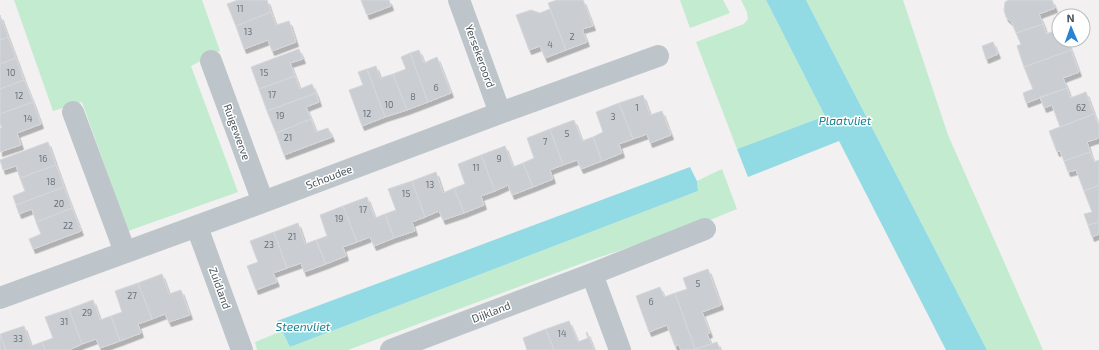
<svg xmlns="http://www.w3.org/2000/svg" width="1099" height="350" font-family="'Exo 2',sans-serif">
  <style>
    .green { fill: #c2ebcf }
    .water { fill: #93dbe4 }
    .building { fill: #cacdd2; stroke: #d4d7db; filter: url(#shadow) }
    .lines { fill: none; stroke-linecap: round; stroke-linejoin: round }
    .minor { stroke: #bdc5cb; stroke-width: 22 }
    .labels { text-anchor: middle; stroke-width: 3; stroke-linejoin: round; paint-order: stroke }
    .number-label { font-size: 9px; fill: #697279 }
    .street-label { font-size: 11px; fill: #49545b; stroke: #fff }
    .water-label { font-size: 12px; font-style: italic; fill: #188291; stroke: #fff }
  </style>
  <defs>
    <filter id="shadow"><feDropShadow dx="2.5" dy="4.5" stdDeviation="0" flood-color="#0004"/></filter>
  </defs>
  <rect width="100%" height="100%" fill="#f2f0f0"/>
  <path class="green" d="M14 0H202L220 51 191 66 238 192 128 231 82 102 53 111Z
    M680 0H723L730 13 690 28Z
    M741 0H766L825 116 737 149 696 42 744 24 748 19 747 12Z
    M806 0H903L948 135 1043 350H987Z
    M722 169 737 209 705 222 588 261 348 350H257L255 342 282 331 290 347 698 191 697 181Z"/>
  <path class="water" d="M766 0H806L987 350H946L839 141 748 177 737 149 825 116Z
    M690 167 697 181 698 191 290 347 277 321Z"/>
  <path class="building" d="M238 0H267L271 12 236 26 227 4Z
    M361 0H389L391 6 367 15Z
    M557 0H583L593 26 582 29 587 42 566 50 548 3Z
    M1009 0H1052L1055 8 1039 14 1043 24 1016 33 1012 23 1006 17 1004 10 1005 2Z
    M550 9 566 50 545 58 540 46 529 50 516 15 531 10 540 13Z
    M271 12 276 25 289 21 296 42 272 51 268 40 244 49 236 26Z
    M0 15 8 37 0 40Z
    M1043 24 1046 34 1059 29V40H1067L1071 50 1024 67 1017 46 1021 44 1016 33Z
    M8 37 16 58 0 64V40Z
    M993 42 998 54 986 59 982 46Z
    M299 49 303 59 290 63 295 76 259 89 251 67Z
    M419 50 424 63 437 57 451 93 428 102 410 53Z
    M1071 50 1079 72 1063 78 1067 88 1026 103 1023 93 1033 89 1024 67Z
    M410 53 428 102 407 110 393 74 406 69 401 57Z
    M16 58 24 80 0 89V64Z
    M376 66 380 78 393 74 407 110 385 117 367 69Z
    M367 69 385 117 362 126 349 90 363 85 358 72Z
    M295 76 300 89 312 84 316 93 267 111 259 89Z
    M24 80 33 102 0 114V89Z
    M1067 88 1070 98 1086 92 1094 114 1060 127 1052 105 1044 108 1040 97Z
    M316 93 319 102 306 107 311 119 276 133 267 111Z
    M643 95 650 115 662 111 671 135 650 143 647 134 633 139 619 103Z
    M33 102 41 124 17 133 21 145 0 152V128H2L0 124V114Z
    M619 103 633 139 619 144 622 153 602 161 593 137 603 132 596 112Z
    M1094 114 1099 126V138L1087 142 1090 152 1064 161 1060 151 1057 152 1049 131Z
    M311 119 316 132 328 128 332 137 284 155 276 133Z
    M574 120 582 141 593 137 602 161 581 169 577 160 563 165 550 129Z
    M550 129 563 165 550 170 553 179 533 187 523 163 534 158 527 138Z
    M48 142 56 165 20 178 16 166 3 170 0 160Z
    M505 146 513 167 523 163 533 187 512 195 508 185 495 191 481 155Z
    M1090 152 1094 162 1099 160V185L1084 191 1076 170 1068 172 1064 161Z
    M481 155 495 191 481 196 484 205 464 213 454 188 465 184 458 164Z
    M56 165 64 187 16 205 13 196 25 191 20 178Z
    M436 172 443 193 454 188 464 213 443 220 439 211 425 217 412 181Z
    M412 181 425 217 412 222 415 231 394 238 385 214 396 210 388 189Z
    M1099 185V222L1088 225 1084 214 1092 212 1084 191Z
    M64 187 72 208 36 222 32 209 19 214 16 205Z
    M367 197 375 218 385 214 394 238 374 246 370 237 357 242 343 206Z
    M343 206 357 242 343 247 346 256 326 264 316 240 327 236 320 215Z
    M72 208 81 231 33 249 29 239 41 234 36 222Z
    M1099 222V234L1092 237 1088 225Z
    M298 223 305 244 316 240 326 264 304 272 301 263 287 268 274 232Z
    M274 232 287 268 273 273 277 282 256 290 247 266 258 262 250 241Z
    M708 269 721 305 702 312 710 333 707 334 711 344 695 349 675 293 687 289 683 278Z
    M162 274 169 294 181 290 190 315 169 322 165 314 152 319 138 283Z
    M138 283 152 319 138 324 141 333 120 341 111 316 122 312 115 291Z
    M660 287 664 297 675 293 695 349 681 350 679 345 675 346 667 325 649 332 636 296Z
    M93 300 100 320 111 316 120 341 100 348 96 339 82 344 69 309Z
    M69 309 82 344 69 350H45L42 342 53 338 45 317Z
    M569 321 578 342 588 338 586 333 587 332 594 350H554L546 329Z
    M24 326 31 346 42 342 45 350H6L0 334Z
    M546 329 554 350H527L523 338Z
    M0 334 6 350H0Z
    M717 342 720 350H693Z"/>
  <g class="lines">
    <path class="minor" d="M459 0 500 113
      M211 61 263 202
      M73 112 125 252
      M197 227 242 350
      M592 274 620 350
      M0 298 263 202 500 113 658 56
      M391 350 592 274 705 229"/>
  </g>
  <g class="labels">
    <g class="number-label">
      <text x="240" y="12">11</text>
      <text x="248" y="35">13</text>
      <text x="572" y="40">2</text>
      <text x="550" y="48">4</text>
      <text x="11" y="76">10</text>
      <text x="264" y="76">15</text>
      <text x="436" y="91">6</text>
      <text x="272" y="98">17</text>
      <text x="19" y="99">12</text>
      <text x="413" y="100">8</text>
      <text x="389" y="108">10</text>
      <text x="637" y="111">1</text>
      <text x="1081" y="111">62</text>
      <text x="367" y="117">12</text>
      <text x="280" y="119">19</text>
      <text x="613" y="120">3</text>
      <text x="28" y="122">14</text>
      <text x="567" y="137">5</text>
      <text x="288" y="141">21</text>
      <text x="545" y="145">7</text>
      <text x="43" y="162">16</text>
      <text x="499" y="162">9</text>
      <text x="476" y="171">11</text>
      <text x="51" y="185">18</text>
      <text x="430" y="188">13</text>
      <text x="406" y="197">15</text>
      <text x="59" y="207">20</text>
      <text x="363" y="213">17</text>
      <text x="339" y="222">19</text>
      <text x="68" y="229">22</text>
      <text x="292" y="240">21</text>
      <text x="269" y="248">23</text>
      <text x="698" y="287">5</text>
      <text x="132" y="299">27</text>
      <text x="651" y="305">6</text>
      <text x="87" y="316">29</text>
      <text x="64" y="325">31</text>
      <text x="562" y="337">14</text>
      <text x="18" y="342">33</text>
    </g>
    <g class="street-label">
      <text transform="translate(480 56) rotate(70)" y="4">Yersekeroord</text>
      <text transform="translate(237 132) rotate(70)" y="4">Ruigewerve</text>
      <text transform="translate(329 177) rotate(-21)" y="4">Schoudee</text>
      <text transform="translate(220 288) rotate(70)" y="4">Zuidland</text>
      <text transform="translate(491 312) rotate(-21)" y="4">Dijkland</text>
    </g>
    <g class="water-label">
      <text x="845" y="125">Plaatvliet</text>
      <text x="303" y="331">Steenvliet</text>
    </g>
  </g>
  <g transform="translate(1071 28) rotate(358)"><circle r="19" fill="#ffffff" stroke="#b6bbbd"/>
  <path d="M0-3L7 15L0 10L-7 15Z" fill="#2982d2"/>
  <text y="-6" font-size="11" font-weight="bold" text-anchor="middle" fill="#49545b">N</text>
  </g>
</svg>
